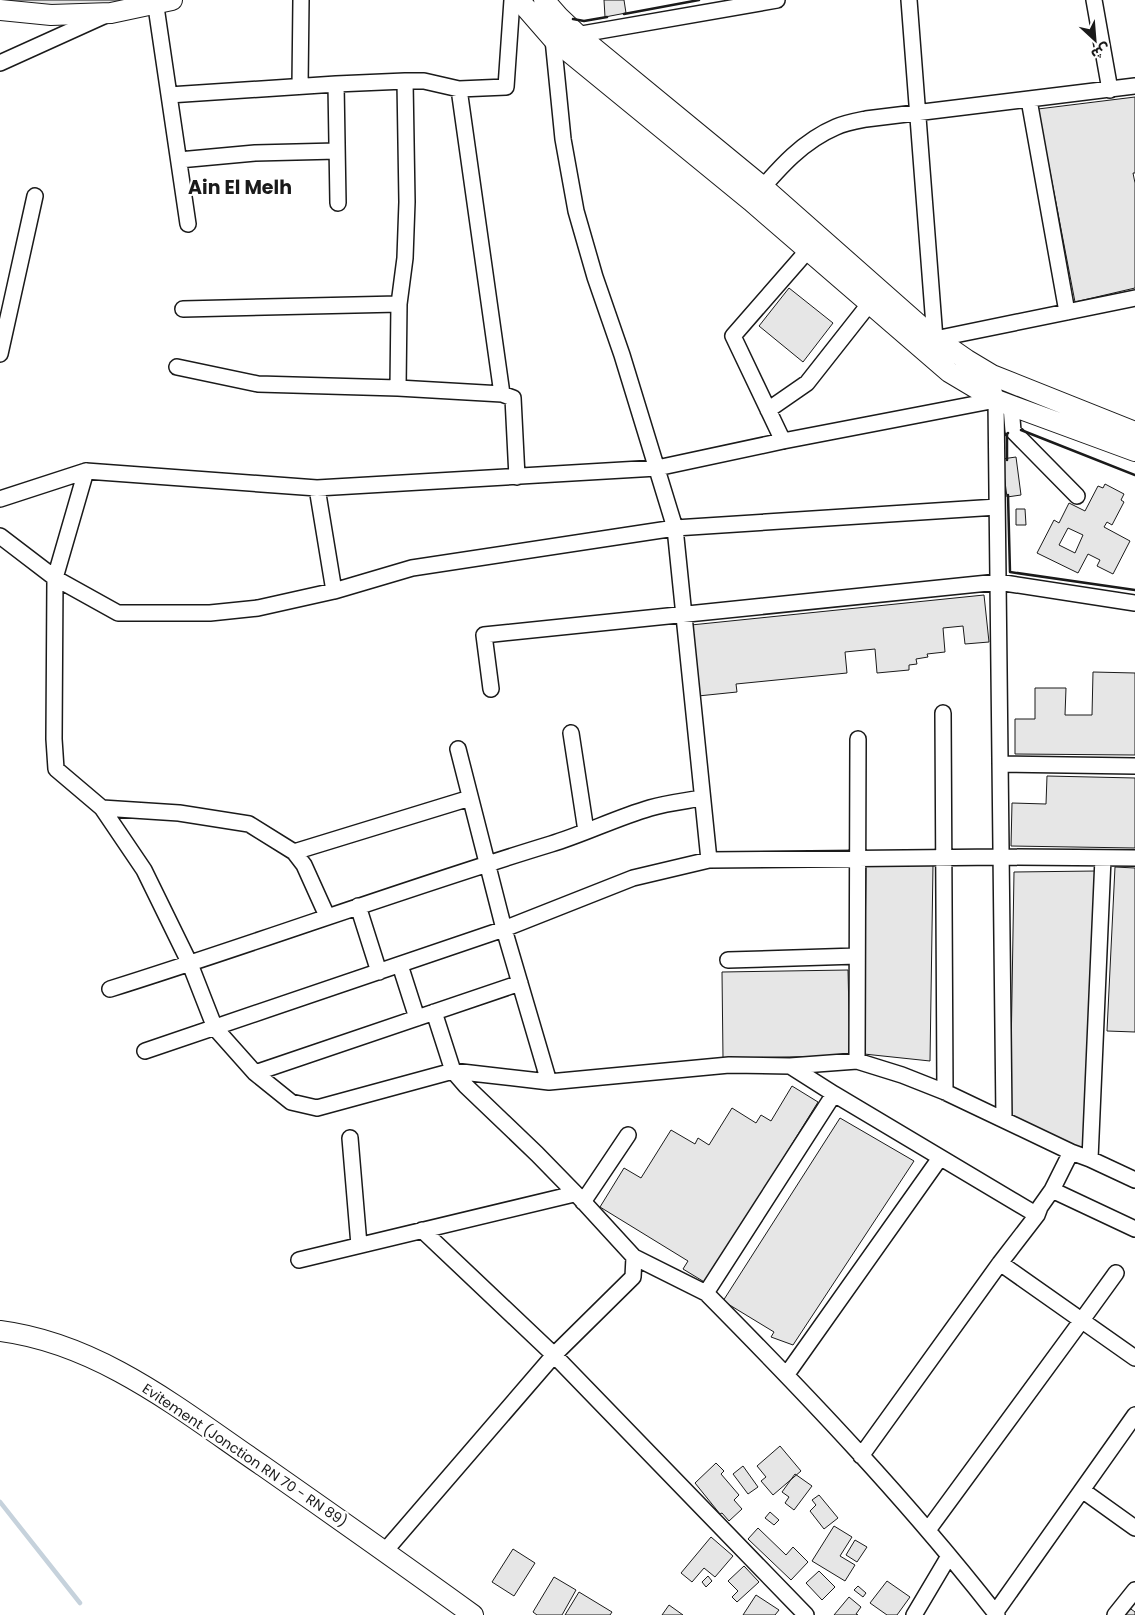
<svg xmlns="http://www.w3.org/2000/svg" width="1135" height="1615" font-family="Poppins,'Noto Sans Arabic',sans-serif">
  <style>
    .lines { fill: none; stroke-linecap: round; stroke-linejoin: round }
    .stream { stroke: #c6d2dc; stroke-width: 4.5 }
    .building { fill: #e6e6e6; stroke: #1a1a1a; fill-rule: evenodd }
    .minor-casing { stroke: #1a1a1a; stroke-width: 18 }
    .major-casing { stroke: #1a1a1a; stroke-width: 22 }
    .minor { stroke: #fff; stroke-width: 15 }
    .major { stroke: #fff; stroke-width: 20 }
    .wall { stroke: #1a1a1a; stroke-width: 2.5 }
    .labels { text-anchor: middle; stroke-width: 4; stroke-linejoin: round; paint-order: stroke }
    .street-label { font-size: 14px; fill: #1a1a1a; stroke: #fff }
    .district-label { font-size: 19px; font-weight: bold; fill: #1a1a1a; stroke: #fff }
  </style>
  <rect width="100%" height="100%" fill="#fff"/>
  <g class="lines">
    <path class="stream" d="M0 1502 80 1603"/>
  </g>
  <path class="building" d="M0 0H135L84 9 0 2Z
    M604 0H624L626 13 605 17Z
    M1135 97V173H1133L1135 183V288L1075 302 1038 109Z
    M789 288 833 323 803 362 759 326Z
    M1016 457 1021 495 1007 497 1002 459Z
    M1105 484 1124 494 1121 500 1124 502 1112 525 1107 522 1104 527 1130 541 1113 574 1097 566 1100 560 1088 554 1078 573 1037 553 1054 520 1059 523 1069 503 1085 511 1098 486 1103 488ZM1068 528 1083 535 1075 553 1059 545Z
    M1016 509H1025L1026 525H1016Z
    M984 595 989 642 965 644 963 626 943 628 945 652 927 654 928 657 916 659 917 664 909 665V670L877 673 875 649 845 652 847 673 736 684 737 692 698 696 691 625Z
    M1093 672 1135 673V755L1015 754V719H1035V688H1066L1065 715H1092Z
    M1047 776 1135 778V848L1011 846 1012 803 1046 804Z
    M866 864 933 865 930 1061 864 1054Z
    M1115 867 1135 868V1032L1107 1031Z
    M1096 871 1083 1150 1010 1116 1014 872Z
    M848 970 850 1056 723 1058 722 972Z
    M792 1086 818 1102 706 1283 683 1269 688 1261 600 1207 624 1168 641 1178 671 1130 695 1144 698 1138 709 1145 732 1108 756 1123 761 1115 771 1121Z
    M840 1118 914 1161 793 1345 771 1337 774 1332 723 1301Z
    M780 1446 801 1471 773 1495 761 1481 766 1477 757 1466Z
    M716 1463 724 1471 721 1474 739 1495 734 1500 742 1509 729 1521 722 1513 720 1514 695 1483Z
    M743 1466 758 1487 748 1494 733 1474Z
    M795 1474 812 1486 794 1510 785 1503 789 1497 782 1492Z
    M819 1495 838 1518 824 1529 810 1511 816 1505 812 1500Z
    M770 1512 779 1520 774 1525 765 1518Z
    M834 1526 852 1537 840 1556 855 1565 845 1581 812 1561Z
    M758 1528 786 1555 793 1547 808 1562 791 1580 748 1539Z
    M711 1537 733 1556 715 1577 704 1568 692 1582 681 1573Z
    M855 1540 867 1547 857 1562 846 1555Z
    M513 1549 535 1563 514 1596 492 1582Z
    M744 1566 759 1582 737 1602 732 1597 738 1591 728 1581Z
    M819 1571 835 1587 822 1600 806 1583Z
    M708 1576 712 1581 706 1587 702 1582Z
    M554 1577 576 1590 562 1615H537L533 1612Z
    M887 1581 910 1597 897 1615H887L870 1603Z
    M858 1586 866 1593 863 1597 854 1590Z
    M579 1592 612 1612 610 1615H565Z
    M756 1595 779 1610 775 1615H743Z
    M849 1597 861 1607 856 1614 858 1615H834Z
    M1124 1604 1135 1612V1615H1116Z
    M669 1605 683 1615H662Z"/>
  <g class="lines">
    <g class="minor-casing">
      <path id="minor" d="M155 0 188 224
        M909 0 935 339 1135 298
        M1094 0 1110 90
        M0 63 106 15
        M336 84 338 203
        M300 86 301 0
        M169 95 336 84 405 81H424L459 89 506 87 512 0
        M1029 100 1067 312
        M179 160 255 153 337 151
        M757 194C780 167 803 141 836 127 845 123 856 121 866 119L1135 86
        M183 309 399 304
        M0 354 35 196
        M177 367 258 384 398 388 502 394 459 89
        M398 388 399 304 405 258 407 202 405 81
        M994 391 996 400 1004 1119
        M502 394 513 398 517 477
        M1011 406 1013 431 1077 496
        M768 410 807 383 870 303
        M783 441 733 336 808 250
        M86 471 55 578 54 739 56 769 102 808 144 870 190 964 215 1028 255 1073 291 1102 317 1108 453 1071 549 1082 729 1065 790 1066 857 1061 902 1075 945 1092 1071 1152 1090 1159 1135 1180
        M317 488 334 591
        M0 499 86 471 317 488 657 468 783 441 996 400
        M0 536 55 578 118 613H210L258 608 334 591 412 568 675 528 997 507
        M491 689 484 635 998 582 1135 603
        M943 713 945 1092
        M571 733 586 831
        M458 749 504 929 549 1082
        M1000 764 1135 766
        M102 808 179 813 249 824 294 852 304 865 327 916
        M294 852 470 798
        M709 860 675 528 622 355 595 277 576 211 563 139 553 39 777 0
        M358 906 379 972
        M728 960 857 956
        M400 965 417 1018
        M110 989C257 943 403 889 551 844 584 834 616 818 650 808 667 803 685 801 702 798
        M145 1051 504 929 633 878 709 860 1001 857 1135 858
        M857 1061 858 739
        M790 1066 834 1094 1037 1215
        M255 1073 520 983
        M834 1094 706 1293C808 1396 908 1501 997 1615
        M350 1138 359 1245
        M1090 1159 1103 858
        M1052 1190 1135 1229
        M583 1202 628 1135
        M422 1230 554 1355 806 1615
        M634 1257 706 1293
        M299 1260 574 1194
        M1000 1263 1135 1358
        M787 1374 940 1158
        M861 1456 1000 1263 1037 1215 1040 1207 1052 1190 1071 1152
        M1082 1490 1135 1528
        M928 1530 1082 1320 1116 1273
        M385 1551 554 1355 633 1277 634 1257 579 1197 537 1154 466 1086 453 1071 434 1012
        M995 1613 1135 1415
        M914 1615 949 1556
        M1115 1615 1135 1590"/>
    </g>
    <g class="major-casing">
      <path id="major" d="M519 0 553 39 751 201 949 372 996 400 1135 451
        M544 0 559 17 578 35 763 187 935 339 941 342 967 360 992 375 1135 432
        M0 10 51 15 111 13 172 0
        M0 1331C101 1344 182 1411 263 1466 333 1515 404 1565 473 1615"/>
    </g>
    <use href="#minor" class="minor"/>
    <use href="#major" class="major"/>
    <path class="wall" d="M624 14 699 0
      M573 19 584 21 607 17
      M1021 430 1135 475
      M1007 460V434L1008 433
      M1008 495 1010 572 1135 590"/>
  </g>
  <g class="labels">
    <g class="street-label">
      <text transform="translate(245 1455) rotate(34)" y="5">Evitement (Jonction RN 70 - RN 89)</text>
    </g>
    <g class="district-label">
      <text x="240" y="194">Ain El Melh</text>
    </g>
  </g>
  <g transform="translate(1095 40) rotate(154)" stroke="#ffffff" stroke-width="4" paint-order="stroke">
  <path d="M0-4L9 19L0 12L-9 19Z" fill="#1a1a1a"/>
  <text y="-8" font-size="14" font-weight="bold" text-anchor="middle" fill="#1a1a1a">ش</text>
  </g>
</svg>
